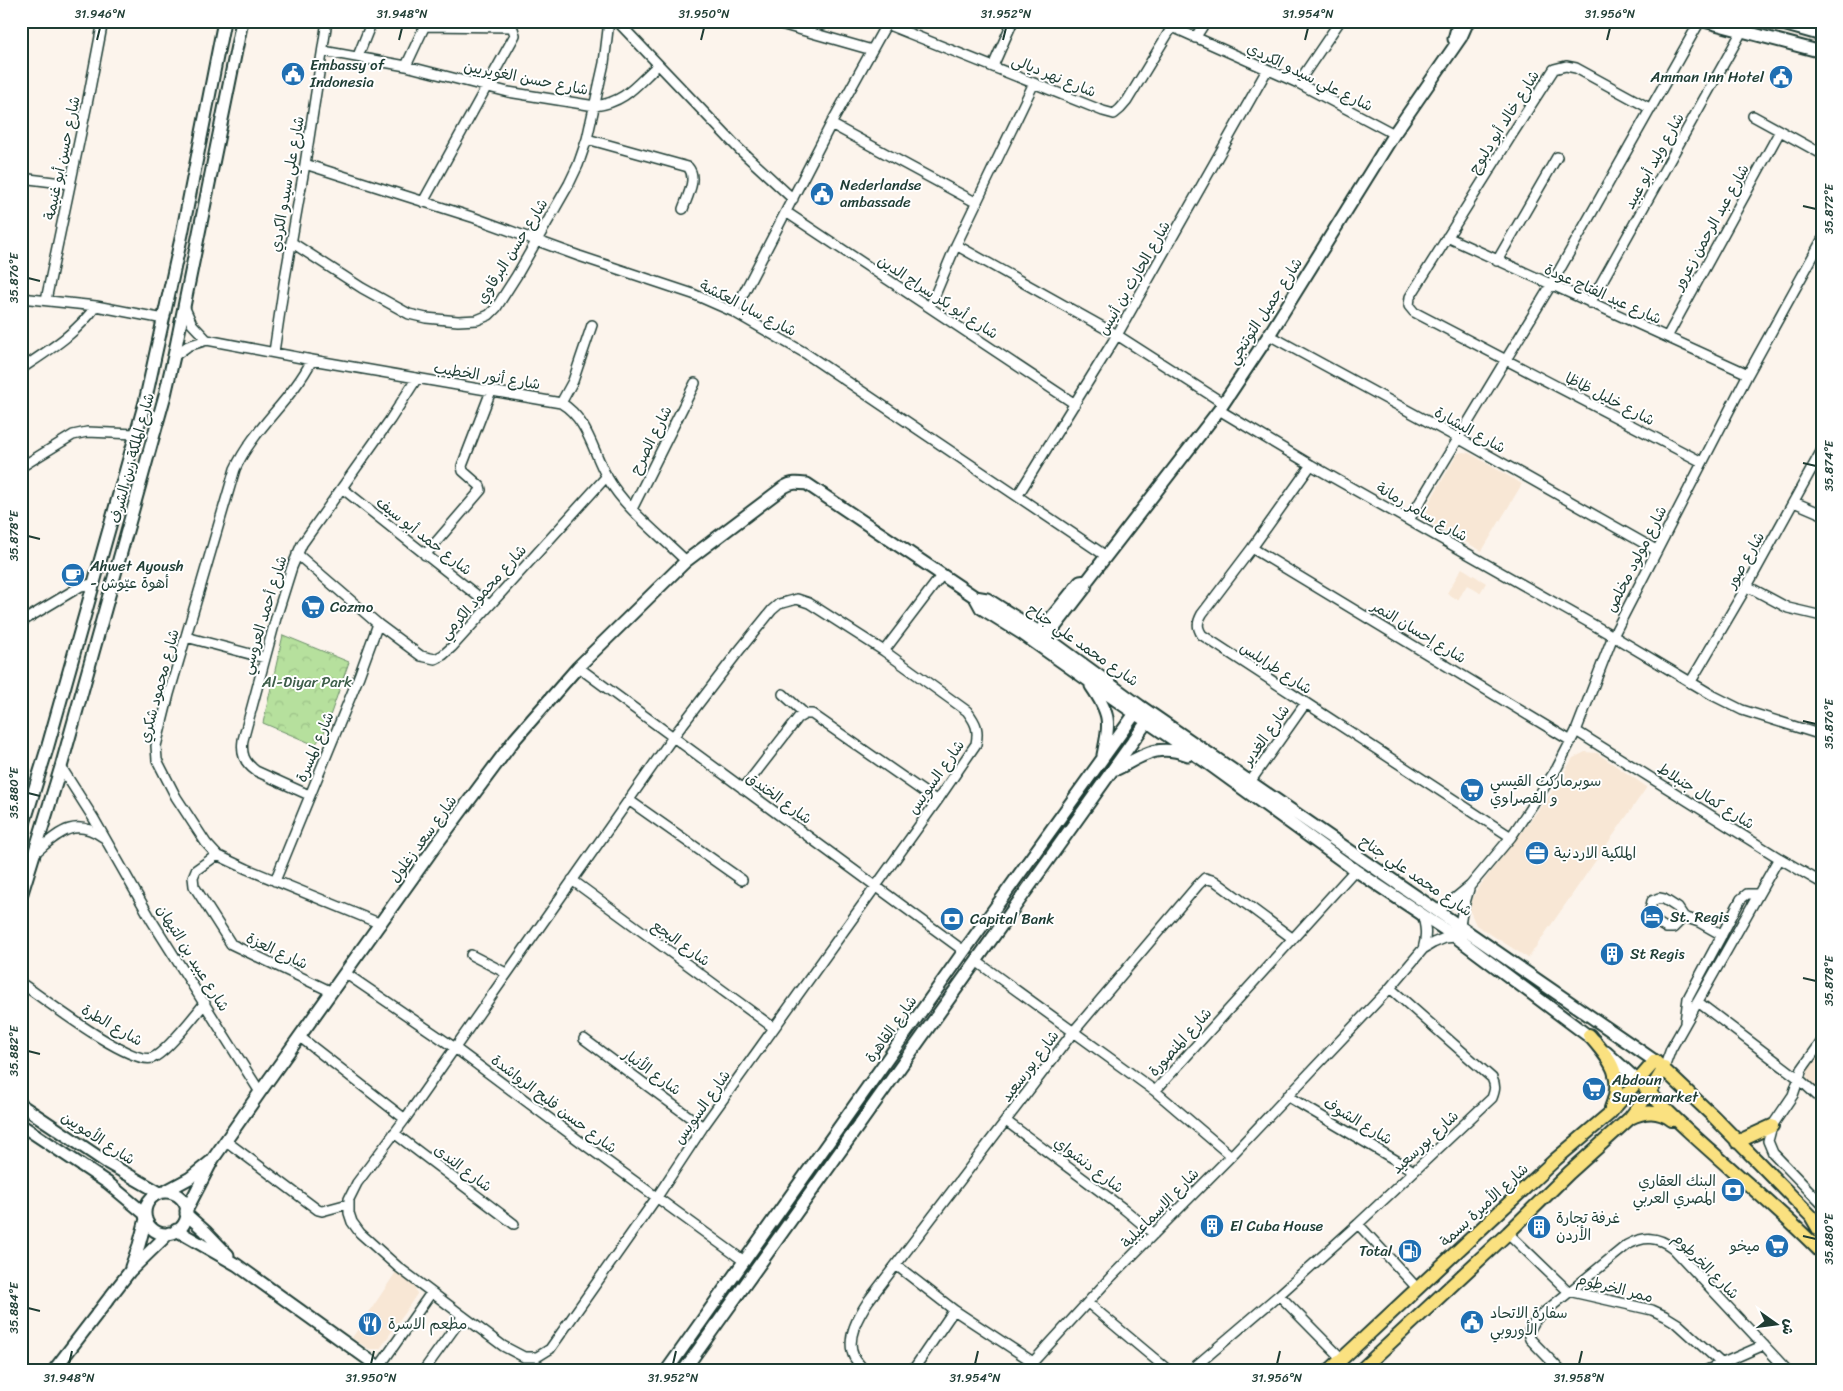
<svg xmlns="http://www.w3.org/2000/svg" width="1843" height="1391" font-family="Sriracha,'Playpen Sans Arabic',sans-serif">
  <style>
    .built { fill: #f8e7d5 }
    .park { fill: url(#park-crowns); stroke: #6a8e68 }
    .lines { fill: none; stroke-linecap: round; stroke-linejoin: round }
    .street-casing { stroke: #1f3d34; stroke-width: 12 }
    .secondary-casing { stroke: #1f3d34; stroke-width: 15 }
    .primary-casing { stroke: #1f3d34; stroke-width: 16 }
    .street { stroke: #fff; stroke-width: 9 }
    .secondary { stroke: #fff; stroke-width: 11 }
    .primary { stroke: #fae180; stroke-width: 12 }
    .ticks { fill: none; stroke: #1f3d34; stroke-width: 2 }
    .labels { text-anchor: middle; stroke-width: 4; stroke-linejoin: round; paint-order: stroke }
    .poi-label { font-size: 15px; fill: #1f3d34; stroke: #fff; text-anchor: start }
    .street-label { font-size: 15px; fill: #1f3d34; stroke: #fff }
    .park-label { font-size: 15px; fill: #3d5e49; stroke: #fff }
    .neatline { fill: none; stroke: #1f3d34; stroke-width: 2 }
    .ticks-label { font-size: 12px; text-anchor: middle; fill: #1f3d34 }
  </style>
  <defs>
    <pattern id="park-crowns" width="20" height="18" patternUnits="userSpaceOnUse" patternTransform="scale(1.25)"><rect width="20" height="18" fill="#b6e09d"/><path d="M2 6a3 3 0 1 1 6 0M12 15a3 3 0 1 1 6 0" fill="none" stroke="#9cc188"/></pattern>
  </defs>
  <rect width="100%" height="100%" fill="#fcf4ec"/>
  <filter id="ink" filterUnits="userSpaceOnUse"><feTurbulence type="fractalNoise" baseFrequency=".02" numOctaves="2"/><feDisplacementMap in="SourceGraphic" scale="10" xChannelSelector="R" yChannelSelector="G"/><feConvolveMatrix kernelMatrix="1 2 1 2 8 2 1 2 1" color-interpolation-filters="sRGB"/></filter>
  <g filter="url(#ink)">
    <path class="built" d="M1463 452 1469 453 1522 484 1482 551 1427 521 1424 518 1423 513 1458 453Z
      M1462 568 1486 583 1480 593 1467 585 1458 600 1447 593Z
      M1585 752 1597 753 1647 787 1528 958 1476 925 1469 909 1476 891 1550 795 1573 758Z
      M1822 1049V1094L1808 1082 1807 1074 1809 1066Z
      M396 1272 414 1285 417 1294 380 1349H369L352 1338Z"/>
    <path class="park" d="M283 635 349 662 324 733 315 745 263 723Z"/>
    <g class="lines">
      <g class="street-casing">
        <path id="street" d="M617 21 739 149 793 199
          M770 21 872 50
          M1159 21 1298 83 1394 134
          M886 24 1103 111 1114 114 1120 109 1127 101 1172 27
          M1195 38 1206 21
          M323 51 406 66 508 92 595 106C626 102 636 85 658 65
          M358 56 372 21
          M406 66 427 21
          M993 66 1013 21
          M1298 83 1340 21
          M1651 109 1576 68 1566 66 1554 69 1511 136 1410 297 1409 306 1414 312 1702 462
          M1753 116 1822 154
          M831 124 977 203
          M587 139 688 167C698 178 687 197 683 209
          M305 164 475 218 579 256 693 294 734 312 805 353 1106 556
          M21 178 70 184
          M423 202 515 35 513 29 511 27 425 26
          M786 212 1075 404
          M1447 237 1748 374
          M291 242 362 288 409 314 426 318 458 321 477 320 489 315 496 308 517 275 569 184 578 165 587 139 591 121 604 63 609 21
          M956 245 1117 335 1223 403
          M1497 261 1557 157
          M21 298 96 306 164 319
          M46 300 88 99 103 21
          M1590 303 1742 31
          M184 306 192 324 207 340
          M930 307 956 245 1034 83
          M734 312 831 124 888 21
          M1269 335 1458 438 1656 550
          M1667 337 1780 131
          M274 352 284 284 305 164 327 21
          M174 356 188 346 207 340 312 360 561 403C587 418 593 452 607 477 626 510 659 534 686 561
          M312 360C291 401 254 428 235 469L169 694 156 746 157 760 176 797 206 843 217 855 247 869 381 924
          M21 369C49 350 76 334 96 306
          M561 403 573 381 592 325
          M1219 410 1311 465 1613 636 1714 696 1742 710 1822 735
          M1311 465 1252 548 1202 614C1197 623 1197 627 1202 635L1511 837
          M21 467 73 435 87 432 136 434
          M342 488 489 605
          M1018 495 1117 335 1267 70
          M1794 502 1822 514
          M632 509 695 383
          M1409 520 1551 285 1700 21
          M1252 548 1571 741
          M297 554 378 624 421 656 435 659 443 655 452 647 607 476
          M425 555 481 490 480 486 463 471 462 466 491 391
          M1747 586 1788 608 1822 616
          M797 599 809 603 884 651 967 711C976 723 979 729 976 744L937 801 703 1127 657 1197 550 1349 537 1357H524L503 1346 463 1316 398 1267 360 1233 352 1222 349 1213V1199L357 1183 405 1119 673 737 738 652 772 610 779 604Z
          M21 622 81 586 93 584
          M186 637 265 658
          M884 651 941 576
          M578 667 964 951
          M1690 683 1747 586 1822 450
          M783 694 805 714
          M1576 731 1779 858 1822 883
          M61 767 94 819 152 921 260 1092
          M1250 782 1305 704
          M743 789 798 718 805 714H812L937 801
          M309 795 256 771C244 762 241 754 243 740L276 618 292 567 302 544 390 420 417 378
          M630 801 742 880
          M36 852C59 833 74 817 103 837
          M217 855 196 870 193 877 194 886 231 944 332 992
          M572 880 774 1028
          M275 881 359 676 378 624
          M1436 911 1448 904 1470 886 1511 837 1557 768 1576 731 1613 636 1748 374 1822 240
          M1422 914C1426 927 1427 936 1423 949
          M1684 917 1673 928H1666L1653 920 1650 910 1652 901 1659 898 1664 899 1678 908 1684 917 1699 922 1722 935
          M1460 925 1462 913 1469 889
          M471 955 506 973
          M976 961 1155 1091 1355 870
          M345 973 455 1048 589 1148 744 1261
          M21 983C43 998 129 1065 152 1058 166 1053 194 1016 205 1003
          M1698 1002 1798 1078 1822 1100
          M1685 1022 1688 998 1741 899 1747 894H1757
          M300 1037 405 1119
          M584 1039 703 1127
          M1822 1041 1802 1069 1793 1095 1772 1126 1768 1141 1773 1153 1822 1204
          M1664 1068 1671 1049 1779 858
          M1155 1091 1231 1156
          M1287 1096 1414 1171
          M1006 1121 1124 1209 1154 1234
          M394 1133 514 1224
          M226 1141 318 1210 322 1211 348 1204
          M1358 1224 1418 1289
          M1508 1233 1568 1291 1652 1310 1665 1316 1678 1324 1721 1363
          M896 1265 954 1310 1033 1362 1110 1278 1231 1156 1390 988 1423 949 1433 943 1445 938 1456 937
          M1279 1295 1342 1359
          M1088 1303 1168 1370
          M377 1370 431 1293
          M424 1370 463 1316
          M864 1370C861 1366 856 1361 854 1357 845 1338 859 1315 869 1300L1074 1031 1198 885 1205 878 1215 881 1292 938
          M913 1370 954 1310
          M1191 1370 1279 1295 1358 1224 1492 1098C1495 1090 1496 1086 1492 1078L1390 988
          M1560 1370 1530 1339 1528 1333 1536 1319 1627 1245C1644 1236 1657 1236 1673 1248L1787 1370
          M1707 1370 1764 1345"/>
      </g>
      <g class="secondary-casing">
        <path id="secondary" d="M1704 21 1822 52
          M1772 21 1822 35
          M1454 39 1459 21
          M975 597 981 608 1021 633 1127 708 1206 762 1355 870 1456 937 1595 1041
          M1035 638 1080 582 1087 581
          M1042 644 1085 588 1087 581 1219 410 1269 335 1394 134 1461 37 1468 21
          M1091 686C1111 715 1110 721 1103 755
          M1117 769C1143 755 1158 743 1188 755
          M21 833 47 749 145 402 182 234 224 21
          M21 896 61 767 165 395 174 356 242 21
          M1606 1052 1638 1081
          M21 1105 106 1162 160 1193
          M21 1125 108 1183 145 1214
          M164 1192 190 1178 210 1162
          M145 1213a21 21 0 1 1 42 0a21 21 0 1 1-42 0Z
          M186 1211 213 1159 260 1092 436 845 515 739 578 667 686 561 784 487C792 482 798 483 807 484L975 597 987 599 1039 632 1140 706 1655 1061
          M186 1214 205 1231 228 1255
          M176 1230 237 1265 383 1370
          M131 1267 139 1245 146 1219
          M54 1370 130 1271 169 1233
          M667 1370 964 951 1139 708
          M684 1370 1151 716"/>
      </g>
      <g class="primary-casing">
        <path id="primary" d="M1589 1035C1610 1060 1625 1075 1611 1108
          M1645 1088C1700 1147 1766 1195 1822 1253
          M1630 1118C1645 1111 1658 1110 1672 1120
          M1737 1142 1772 1126
          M1330 1370 1556 1159 1609 1114 1655 1061 1714 1117 1811 1216 1822 1235
          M1361 1370 1508 1233 1569 1173 1630 1118 1649 1093 1664 1068"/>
      </g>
      <use href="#street" class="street"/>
      <use href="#secondary" class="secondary"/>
      <use href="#primary" class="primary"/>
    </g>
  </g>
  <path class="ticks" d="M97 40 100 28M399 40 402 28M701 40 704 28M1003 40 1006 28M1305 40 1308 28M1607 40 1610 28M1803 206 1816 209M28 278 40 281M1803 463 1816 466M28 536 40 539M1803 721 1816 724M28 793 40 796M1803 978 1816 981M28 1051 40 1054M1803 1236 1816 1239M28 1308 40 1311M69 1364 72 1351M371 1364 374 1351M673 1364 676 1351M975 1364 978 1351M1277 1364 1280 1351M1579 1364 1582 1351"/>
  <defs>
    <g id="civic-disc" transform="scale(1.25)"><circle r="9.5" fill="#1f6fb2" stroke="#fff"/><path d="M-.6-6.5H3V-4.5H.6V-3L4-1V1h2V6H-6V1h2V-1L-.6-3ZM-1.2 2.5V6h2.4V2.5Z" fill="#fff"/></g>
    <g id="cafe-disc" transform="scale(1.25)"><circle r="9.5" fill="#1f6fb2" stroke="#fff"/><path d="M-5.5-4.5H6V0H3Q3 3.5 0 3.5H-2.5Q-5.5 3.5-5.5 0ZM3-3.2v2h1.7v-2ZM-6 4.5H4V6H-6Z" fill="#fff"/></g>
    <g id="supermarket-disc" transform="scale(1.25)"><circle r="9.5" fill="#1f6fb2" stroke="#fff"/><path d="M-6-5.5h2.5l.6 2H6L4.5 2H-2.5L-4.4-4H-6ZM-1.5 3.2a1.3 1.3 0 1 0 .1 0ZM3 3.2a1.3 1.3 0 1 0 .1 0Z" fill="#fff"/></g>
    <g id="office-disc" transform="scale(1.25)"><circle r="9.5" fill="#1f6fb2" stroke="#fff"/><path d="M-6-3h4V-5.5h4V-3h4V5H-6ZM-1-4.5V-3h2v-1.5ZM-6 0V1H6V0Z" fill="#fff"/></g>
    <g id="hotel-disc" transform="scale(1.25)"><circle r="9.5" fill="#1f6fb2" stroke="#fff"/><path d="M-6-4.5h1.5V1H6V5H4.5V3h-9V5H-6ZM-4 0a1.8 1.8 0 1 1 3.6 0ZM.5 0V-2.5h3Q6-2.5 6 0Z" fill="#fff"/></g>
    <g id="bank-disc" transform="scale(1.25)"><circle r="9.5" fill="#1f6fb2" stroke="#fff"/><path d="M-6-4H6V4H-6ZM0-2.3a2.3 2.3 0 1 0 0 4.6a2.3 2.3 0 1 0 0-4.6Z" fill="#fff"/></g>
    <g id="building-disc" transform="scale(1.25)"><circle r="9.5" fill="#1f6fb2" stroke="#fff"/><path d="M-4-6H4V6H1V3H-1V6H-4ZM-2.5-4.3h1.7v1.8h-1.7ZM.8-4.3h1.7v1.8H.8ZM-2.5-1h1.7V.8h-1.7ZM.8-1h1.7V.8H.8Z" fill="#fff"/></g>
    <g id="fuel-disc" transform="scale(1.25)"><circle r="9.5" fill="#1f6fb2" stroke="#fff"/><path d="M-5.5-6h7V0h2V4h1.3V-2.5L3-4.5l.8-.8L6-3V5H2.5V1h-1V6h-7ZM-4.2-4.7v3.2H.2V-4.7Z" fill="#fff"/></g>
    <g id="restaurant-disc" transform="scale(1.25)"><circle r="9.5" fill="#1f6fb2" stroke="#fff"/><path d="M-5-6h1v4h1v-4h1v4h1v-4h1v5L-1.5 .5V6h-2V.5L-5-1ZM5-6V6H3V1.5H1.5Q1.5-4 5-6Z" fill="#fff"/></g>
  </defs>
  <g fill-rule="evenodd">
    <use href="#civic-disc" x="293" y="74"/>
    <use href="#civic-disc" x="1781" y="77"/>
    <use href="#civic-disc" x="822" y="194"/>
    <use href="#cafe-disc" x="73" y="575"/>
    <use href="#supermarket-disc" x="313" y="607"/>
    <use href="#supermarket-disc" x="1472" y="790"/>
    <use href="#office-disc" x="1537" y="853"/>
    <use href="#hotel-disc" x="1652" y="917"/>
    <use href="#bank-disc" x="952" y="919"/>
    <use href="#building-disc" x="1612" y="954"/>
    <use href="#supermarket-disc" x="1594" y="1089"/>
    <use href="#bank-disc" x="1733" y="1190"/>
    <use href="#building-disc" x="1212" y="1226"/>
    <use href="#building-disc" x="1539" y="1227"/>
    <use href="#supermarket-disc" x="1777" y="1246"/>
    <use href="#fuel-disc" x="1410" y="1251"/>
    <use href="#civic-disc" x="1472" y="1322"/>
    <use href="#restaurant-disc" x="370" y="1324"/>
  </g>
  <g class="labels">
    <g class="poi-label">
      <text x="310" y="70">Embassy of<tspan x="310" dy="17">Indonesia</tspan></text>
      <text x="1764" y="82" text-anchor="end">Amman Inn Hotel</text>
      <text x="840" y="190">Nederlandse<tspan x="840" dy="17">ambassade</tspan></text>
      <text x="90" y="571">Ahwet Ayoush<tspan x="90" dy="17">- أهوة عيّوش</tspan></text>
      <text x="330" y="612">Cozmo</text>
      <text x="1490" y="786">سوبرماركت القيسي<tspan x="1490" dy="17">و القصراوي</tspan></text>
      <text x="1554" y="858">الملكية الاردنية</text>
      <text x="1670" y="922">St. Regis</text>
      <text x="970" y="924">Capital Bank</text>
      <text x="1630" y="959">St Regis</text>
      <text x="1612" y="1085">Abdoun<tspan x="1612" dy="17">Supermarket</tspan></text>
      <text x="1716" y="1186" text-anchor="end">البنك العقاري<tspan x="1716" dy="17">المصري العربي</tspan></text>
      <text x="1556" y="1223">غرفة تجارة<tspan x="1556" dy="17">الأردن</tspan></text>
      <text x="1230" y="1231">El Cuba House</text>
      <text x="1760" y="1251" text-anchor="end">ميخو</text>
      <text x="1392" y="1256" text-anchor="end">Total</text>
      <text x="1490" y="1318">سفارة الاتحاد<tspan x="1490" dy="17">الأوروبي</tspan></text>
      <text x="388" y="1329">مطعم الاسرة</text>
    </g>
    <g class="street-label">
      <text transform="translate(1054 76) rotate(22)" y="5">شارع نهر ديالى</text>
      <text transform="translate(1310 77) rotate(26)" y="5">شارع علي سيدو الكردي</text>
      <text transform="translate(526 78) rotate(11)" y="5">شارع حسن الغويريين</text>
      <text transform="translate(1504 122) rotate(-58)" y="5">شارع خالد أبو دلبوح</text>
      <text transform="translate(62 158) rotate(-78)" y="5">شارع حسن أبو غنيمة</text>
      <text transform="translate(1654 161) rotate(-61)" y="5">شارع وليد أبو عبيد</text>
      <text transform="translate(287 184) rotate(-80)" y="5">شارع علي سيدو الكردي</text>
      <text transform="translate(1711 227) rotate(-61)" y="5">شارع عبد الرحمن زعرور</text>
      <text transform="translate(512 251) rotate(-58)" y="5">شارع حسن البرقاوي</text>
      <text transform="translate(1134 278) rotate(-60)" y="5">شارع الحارث بن أنيس</text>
      <text transform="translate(1603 294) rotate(24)" y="5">شارع عبد الفتاح عودة</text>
      <text transform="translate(938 297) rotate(33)" y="5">شارع أبو بكر سراج الدين</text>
      <text transform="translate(748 308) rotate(27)" y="5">شارع سابا العكشة</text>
      <text transform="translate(1265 311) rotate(-57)" y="5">شارع جميل التوتنجي</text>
      <text transform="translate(487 376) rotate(9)" y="5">شارع أنور الخطيب</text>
      <text transform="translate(1610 399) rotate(27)" y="5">شارع خليل ظاظا</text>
      <text transform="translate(1470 430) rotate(29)" y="5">شارع البشارة</text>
      <text transform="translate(651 440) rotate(-63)" y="5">شارع الصرح</text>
      <text transform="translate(132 458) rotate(-75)" y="5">شارع الملكة زين الشرف</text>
      <text transform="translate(1422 512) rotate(30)" y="5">شارع سامر رمانة</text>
      <text transform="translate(424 536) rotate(38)" y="5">شارع حمد أبو سيف</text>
      <text transform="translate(1636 559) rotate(-63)" y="5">شارع مولود مخلص</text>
      <text transform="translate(1745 560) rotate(-60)" y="5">شارع صور</text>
      <text transform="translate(483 592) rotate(-48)" y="5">شارع محمود الكرمي</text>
      <text transform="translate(264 615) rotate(-73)" y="5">شارع أحمد العروسي</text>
      <text transform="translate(1419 632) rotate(31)" y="5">شارع إحسان النمر</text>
      <text transform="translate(1083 645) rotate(35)" y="5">شارع محمد علي جناح</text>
      <text transform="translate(1276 668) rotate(33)" y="5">شارع طرابلس</text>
      <text transform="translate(159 686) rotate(-75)" y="5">شارع محمود شكري</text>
      <text transform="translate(1266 735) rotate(-55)" y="5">شارع الغدير</text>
      <text transform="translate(315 747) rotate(-67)" y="5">شارع المسرة</text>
      <text transform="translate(936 777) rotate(-55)" y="5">شارع السويس</text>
      <text transform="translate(1706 796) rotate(32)" y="5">شارع كمال جنبلاط</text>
      <text transform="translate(779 798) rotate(36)" y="5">شارع الخندق</text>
      <text transform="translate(423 839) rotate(-54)" y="5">شارع سعد زغلول</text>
      <text transform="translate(1416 876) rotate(34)" y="5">شارع محمد علي جناح</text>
      <text transform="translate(681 943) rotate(36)" y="5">شارع البجع</text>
      <text transform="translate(277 951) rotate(25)" y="5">شارع العزة</text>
      <text transform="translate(193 958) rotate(58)" y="5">شارع عبيد بن التيهان</text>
      <text transform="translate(112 1025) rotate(30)" y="5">شارع الطرة</text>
      <text transform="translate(891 1029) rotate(-55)" y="5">شارع القاهرة</text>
      <text transform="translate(1180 1042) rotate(-48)" y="5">شارع المنصورة</text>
      <text transform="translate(1030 1066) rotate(-53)" y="5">شارع بورسعيد</text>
      <text transform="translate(652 1072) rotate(36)" y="5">شارع الأنبار</text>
      <text transform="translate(554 1104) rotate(37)" y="5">شارع حسن فليح الرواشدة</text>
      <text transform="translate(702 1107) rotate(-55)" y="5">شارع السويس</text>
      <text transform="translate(1358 1121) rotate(31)" y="5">شارع الشوف</text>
      <text transform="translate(98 1138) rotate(33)" y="5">شارع الأمويين</text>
      <text transform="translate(1425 1142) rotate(-43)" y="5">شارع بورسعيد</text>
      <text transform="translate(1089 1165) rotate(37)" y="5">شارع دنشواي</text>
      <text transform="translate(463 1168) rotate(37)" y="5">شارع الندى</text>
      <text transform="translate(1484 1205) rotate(-43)" y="5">شارع الأميرة بسمة</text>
      <text transform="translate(1160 1208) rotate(-46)" y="5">شارع الإسماعيلية</text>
      <text transform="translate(1706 1266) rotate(45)" y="5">شارع الخرطوم</text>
      <text transform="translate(1615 1288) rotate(14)" y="5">ممر الخرطوم</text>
    </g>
    <g class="park-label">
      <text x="307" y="687">Al-Diyar Park</text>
    </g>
  </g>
  <rect width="1843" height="1391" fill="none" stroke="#fff" stroke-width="55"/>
  <g transform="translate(1776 1324) rotate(104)" stroke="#ffffff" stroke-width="4" paint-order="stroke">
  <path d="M0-4L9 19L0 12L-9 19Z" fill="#1f3d34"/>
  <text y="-8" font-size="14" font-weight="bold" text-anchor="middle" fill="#1f3d34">ش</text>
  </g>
  <rect x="28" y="28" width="1788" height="1336" class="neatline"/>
  <g class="ticks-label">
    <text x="100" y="18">31.946°N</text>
    <text x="402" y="18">31.948°N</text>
    <text x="704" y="18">31.950°N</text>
    <text x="1006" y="18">31.952°N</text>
    <text x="1308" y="18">31.954°N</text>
    <text x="1610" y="18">31.956°N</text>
    <text transform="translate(1829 209) rotate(-90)" y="4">35.872°E</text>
    <text transform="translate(14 278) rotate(-90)" y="4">35.876°E</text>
    <text transform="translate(1829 466) rotate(-90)" y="4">35.874°E</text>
    <text transform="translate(14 536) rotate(-90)" y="4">35.878°E</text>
    <text transform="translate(1829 724) rotate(-90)" y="4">35.876°E</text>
    <text transform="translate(14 793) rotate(-90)" y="4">35.880°E</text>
    <text transform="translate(1829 981) rotate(-90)" y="4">35.878°E</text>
    <text transform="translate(14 1051) rotate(-90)" y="4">35.882°E</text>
    <text transform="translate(1829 1239) rotate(-90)" y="4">35.880°E</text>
    <text transform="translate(14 1308) rotate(-90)" y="4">35.884°E</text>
    <text x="69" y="1382">31.948°N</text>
    <text x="371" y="1382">31.950°N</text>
    <text x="673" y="1382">31.952°N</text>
    <text x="975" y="1382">31.954°N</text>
    <text x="1277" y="1382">31.956°N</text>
    <text x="1579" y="1382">31.958°N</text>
  </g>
</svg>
